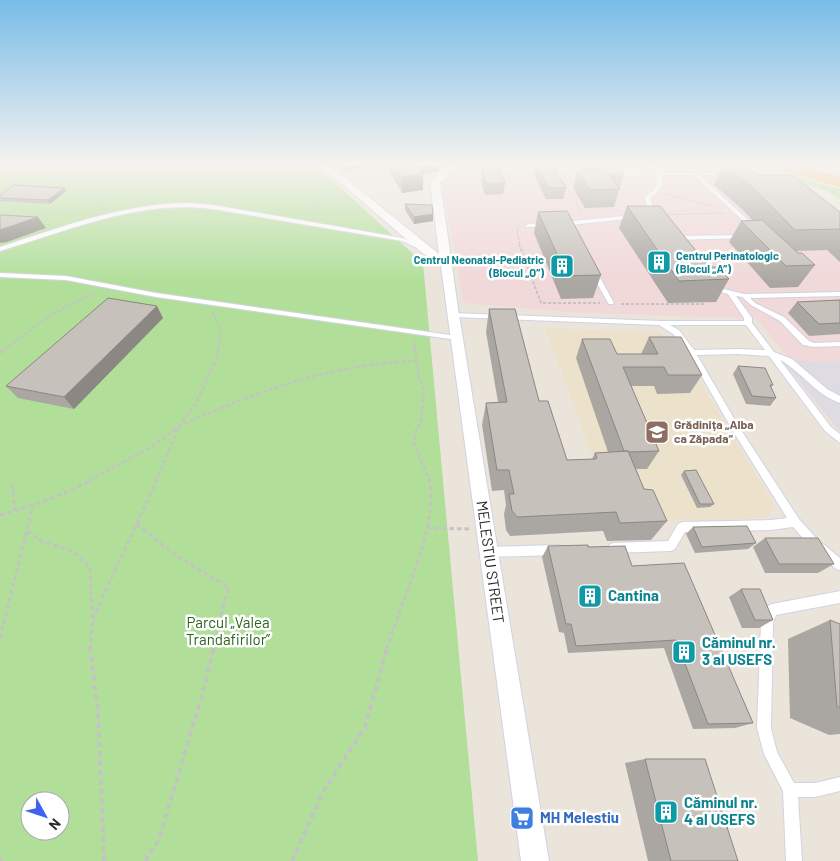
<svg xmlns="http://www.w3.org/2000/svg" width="840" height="861" font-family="Barlow,sans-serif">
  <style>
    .industrial { fill: #dedbe3 }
    .education { fill: #ece1cb }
    .medical { fill: #f1d8d9 }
    .green { fill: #b1df99; fill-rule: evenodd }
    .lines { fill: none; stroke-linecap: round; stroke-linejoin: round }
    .service-casing { stroke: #d0d3e1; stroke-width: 2 }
    .minor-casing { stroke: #d0d3e1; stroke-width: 2 }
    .trunk-casing { stroke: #c3c3c3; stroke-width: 1 }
    .path-far4 { stroke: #c3c3c3; stroke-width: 1; stroke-dasharray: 2.5 1; stroke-linecap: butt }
    .path-far3 { stroke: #c3c3c3; stroke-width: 2; stroke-dasharray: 3 2; stroke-linecap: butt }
    .path-far2 { stroke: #c3c3c3; stroke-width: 2.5; stroke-dasharray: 4 2.5; stroke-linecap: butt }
    .path-far1 { stroke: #c3c3c3; stroke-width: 3; stroke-dasharray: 4.5 3; stroke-linecap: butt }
    .path { stroke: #c3c3c3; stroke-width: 4; stroke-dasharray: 5.5 4; stroke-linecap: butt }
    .service { fill: #fff; fill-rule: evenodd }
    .minor { fill: #fff; fill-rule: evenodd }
    .trunk { fill: #f0b45c; fill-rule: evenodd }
    .wall { fill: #aaa6a1 }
    .shaded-wall { fill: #8b8783 }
    .building { fill: #c6c1bb; stroke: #8b8783 }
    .labels { text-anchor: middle; stroke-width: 5; stroke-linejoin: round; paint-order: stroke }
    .far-culture-label { font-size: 11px; font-weight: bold; fill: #0d838f; stroke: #fff; text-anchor: start }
    .education-label { font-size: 12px; font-weight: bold; fill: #785e54; stroke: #fff; text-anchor: start }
    .near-street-label { font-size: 15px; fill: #292929; stroke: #fff }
    .near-culture-label { font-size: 15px; font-weight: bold; fill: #0d838f; stroke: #fff; text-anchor: start }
    .near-park-label { font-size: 15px; fill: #2b621c; stroke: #fff }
    .near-shop-label { font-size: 15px; font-weight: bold; fill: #366cbe; stroke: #fff; text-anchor: start }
  </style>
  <rect width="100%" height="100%" fill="#ebe4db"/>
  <path class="industrial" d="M791 359 825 363 840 360V432L782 360Z"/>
  <path class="education" d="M545 328 662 333 680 351 711 400 775 506 766 518 651 521 595 463Z"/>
  <path class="medical" d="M454 163H751L790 175 785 178 840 213V360L825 363 793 360 786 355 757 319 568 312 464 303 442 181 448 175 451 165Z"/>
  <path class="green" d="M0 163H310L331 179 423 263 478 861H0ZM30 801H60V831H30Z
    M790 175 840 189V199L824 190 808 185 797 186 785 178Z"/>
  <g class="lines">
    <g class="service-casing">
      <path id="service" d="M610 163H614C624 176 640 173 655 173L648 163H652L659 173H732V174L730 175H699L757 228 752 229 694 175H661C665 188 658 191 650 199L658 216 653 217 644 199C651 190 661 189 656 175 639 175 620 180 610 163Z
        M827 163H832L840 168V171Z
        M190 203 213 205 403 238 425 248 422 250 402 241 213 209C136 200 72 230 0 251V247C62 227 124 203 190 203Z
        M634 215 636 216V218L562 226 559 224 562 222Z
        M528 224 547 223 550 225 547 227H526L525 226Z
        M742 235 745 237 744 238 675 240 672 238 675 236Z
        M594 270 597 272 614 303 613 304H609L608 303 591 272Z
        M0 273 66 276 156 293 457 336 461 338 457 340 156 297 66 280 0 277Z
        M712 286 744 294 840 292V296L750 298 755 303 784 317 809 341 814 343 840 342V346L814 347 803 345 780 321 751 305 742 297 736 296 752 318V323L774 352 792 359 827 389 840 396V403C816 395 802 372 780 360L831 427 840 434V443L825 431 769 356 738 354 697 355 739 427 799 519 817 539 840 558V570L836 569 809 545 793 527 771 530 685 532 675 549 671 551 613 553 609 551 608 548 609 545 613 543 668 541 678 524 682 522 771 520 787 518 733 431 685 347 673 334 659 325 453 317 450 315 453 313 661 321H744V318L728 294 710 289 709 288ZM670 325H746L765 350 738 349 694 350 679 330Z
        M558 545 562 546 563 550 562 554 558 555 488 557 484 556 483 552 484 548 488 547Z
        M840 591V603L776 615 773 623 771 728 777 752 794 783H815L840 777V791L815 797H798L802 861H786L783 791 764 754 757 728 761 623 768 606 772 604Z"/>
    </g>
    <g class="minor-casing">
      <path id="minor" d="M318 163H327L439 254 430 181 440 173 446 163H454L447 177 440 182 459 315 549 861H521L441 266 420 251Z"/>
    </g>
    <g class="trunk-casing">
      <path id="trunk" d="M766 163H788L840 177V187L768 166Z"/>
    </g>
    <path class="path-far4" d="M77 163 107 182 111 187 91 210
      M553 163 582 213
      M111 187 125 163
      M111 190C146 182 180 169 215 163
      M664 194 717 207
      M308 214 325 199 329 190 334 186
      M664 215 724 213
      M519 228 517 230 520 245"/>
    <path class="path-far3" d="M519 244 541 303H600
      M621 304H706
      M213 312 221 330 218 349
      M414 340 415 349
      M5 349C34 327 61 305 96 294"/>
    <path class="path-far2" d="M415 348 419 379 424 389 421 421 415 433 414 445 430 481
      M0 353 7 348
      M89 481 154 445 179 426 196 403 217 357 218 348
      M156 481 179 426C258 391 330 364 417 361"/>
    <path class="path-far1" d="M12 485 15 511
      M0 515C32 506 62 496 91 480
      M137 524 174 554 228 587 213 649
      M427 528 470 529
      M27 531 42 541 72 551 90 567 92 617
      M0 638 33 506
      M90 649 93 618 157 480
      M387 649C399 605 441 522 429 480"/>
    <path class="path" d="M90 647 98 711 104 861
      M0 860 3 861
      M145 861 159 839 203 692 214 647
      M292 861 323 792 365 727 387 647"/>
    <use href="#service" class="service"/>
    <use href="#minor" class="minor"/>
    <use href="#trunk" class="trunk"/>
  </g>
  <path class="wall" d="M335 163H374L348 171Z
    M385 163H439V171L423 174V190L402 193Z
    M535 163 566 188 563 199H546L533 173Z
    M579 163H615L624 174 614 207 585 208 573 188 577 171H584Z
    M723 165 759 175 840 212V262L827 250 796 251 815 265 798 287 770 288 729 242 741 221 752 220 742 209 714 185Z
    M482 170 505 184 503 194 485 195 481 181Z
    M64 188 66 191 50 204 0 201V195Z
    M405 204 433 221 414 224 405 210Z
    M627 206 709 267 729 279 716 302 668 303 619 228Z
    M538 212 601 275 593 298 561 299 534 233Z
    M840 300V334L809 336 788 313 797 302Z
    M489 309 539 401 567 460 592 459 595 453 608 452 576 358 582 339 617 354H641L649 337 702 375 690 393 657 394 654 386H631L659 451 647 469H636L644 489 667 521 651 540 607 541 603 531 510 536 506 530 504 514 506 505 504 490 492 491 482 425 486 403 498 402 486 332Z
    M163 318 74 409 18 398 6 386Z
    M738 366 773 385 771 387 776 398 770 406 746 404 733 374Z
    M684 471 714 504 710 507 697 508 681 475Z
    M693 527 756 543 748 549 695 553 686 534Z
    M765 538 834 564 818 573H765L753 547Z
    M548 546 588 547 632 566 753 723 735 728 693 729 664 648 568 653 564 633 559 632 542 557Z
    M741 589 773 620 759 628H742L729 597Z
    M830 620 840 624V734L829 735 790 718 788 639Z
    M645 759 738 861H648L625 763Z"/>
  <path class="shaded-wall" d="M347 163H374L348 171Z
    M413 163H439V171L413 175Z
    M423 174V190L402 193V177Z
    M64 188 66 191 50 204 48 200Z
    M433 214V221L414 224V217Z
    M38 217 46 228 7 242 0 243V230Z
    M157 306 163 318 74 409 64 397Z"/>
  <path class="building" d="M393 163H415L423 174 402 177Z
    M535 163H551L566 188H548Z
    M595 163H615L624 174 609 175 620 189 590 190 577 171 601 170Z
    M745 164 759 175H792L840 212V229L795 230 753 188 723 165Z
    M482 170H500L505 184H486Z
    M14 185 64 188 48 200 0 198V195Z
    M405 204 432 205 433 214 414 217Z
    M627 206H660L709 267H718L729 279 679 281Z
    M567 211 601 275 567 276 538 212Z
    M0 215 38 217 0 230Z
    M762 220 798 253H802L815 265 786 266 741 221Z
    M108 298 157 306 64 397 6 386Z
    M840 300V323L819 324 797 302Z
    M489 309H515L539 401H548L567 460 595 459 597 458 595 453 628 451 644 489 653 490 667 521 620 523 616 512 517 517 512 511 509 494H514L509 470H497L486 403 507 402Z
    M649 337H681L702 375H668L664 367H623L659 451 629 452 628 451H624L582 339H610L617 354H658Z
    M738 366 765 368 773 385H770L776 398 752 396Z
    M696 470 714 504H700L684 471Z
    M747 526 756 543 702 547 693 527Z
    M765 538H818L834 564H779Z
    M588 545V547L625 546 632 566 684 563 753 723 708 724 676 640 576 646 571 624H566L548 546Z
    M741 589H760L773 620H755Z
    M830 620 840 624V708L837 706Z
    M645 759H705L738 861H671Z"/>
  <linearGradient id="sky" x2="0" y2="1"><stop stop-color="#78bce8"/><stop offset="0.58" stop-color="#f6f3ef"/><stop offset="1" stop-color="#f6f3ef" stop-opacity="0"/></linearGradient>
  <rect width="840" height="283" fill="url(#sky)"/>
  <defs>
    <g id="building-square" transform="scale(1.25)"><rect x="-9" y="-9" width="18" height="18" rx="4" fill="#0f9aa8" stroke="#fff"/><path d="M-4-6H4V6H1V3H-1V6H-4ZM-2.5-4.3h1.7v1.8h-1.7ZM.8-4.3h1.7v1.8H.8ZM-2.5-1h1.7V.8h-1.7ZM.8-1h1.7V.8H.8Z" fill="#fff"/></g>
    <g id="school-square" transform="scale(1.25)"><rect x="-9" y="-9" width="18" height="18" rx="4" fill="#8d6e63" stroke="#fff"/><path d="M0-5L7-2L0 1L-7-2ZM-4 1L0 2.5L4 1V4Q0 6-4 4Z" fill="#fff"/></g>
    <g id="supermarket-square" transform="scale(1.25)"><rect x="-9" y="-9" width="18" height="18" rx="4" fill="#3f7fe0" stroke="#fff"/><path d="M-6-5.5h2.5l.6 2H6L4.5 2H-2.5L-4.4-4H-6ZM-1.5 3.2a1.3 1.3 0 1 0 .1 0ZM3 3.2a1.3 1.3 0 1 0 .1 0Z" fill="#fff"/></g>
  </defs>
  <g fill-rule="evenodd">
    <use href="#building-square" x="659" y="262"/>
    <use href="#building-square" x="562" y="266"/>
    <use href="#school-square" x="657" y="432"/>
    <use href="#building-square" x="590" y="596"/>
    <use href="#building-square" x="684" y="652"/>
    <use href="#building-square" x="666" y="812"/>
    <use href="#supermarket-square" x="522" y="818"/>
  </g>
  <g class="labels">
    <g class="far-culture-label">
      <text x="676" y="260">Centrul Perinatologic<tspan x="676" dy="13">(Blocul „A”)</tspan></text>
      <text x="544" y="264" text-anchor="end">Centrul Neonatal-Pediatric<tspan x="544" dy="13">(Blocul „O”)</tspan></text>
    </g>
    <g class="education-label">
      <text x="674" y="429">Grădinița „Alba<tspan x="674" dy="14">ca Zăpada“</tspan></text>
    </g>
    <g class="near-street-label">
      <text transform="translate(490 562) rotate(82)" y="5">MELESTIU STREET</text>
    </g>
    <g class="near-culture-label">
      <text x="608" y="601">Cantina</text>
      <text x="702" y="648">Căminul nr.<tspan x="702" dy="17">3 al USEFS</tspan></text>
      <text x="684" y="808">Căminul nr.<tspan x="684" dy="17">4 al USEFS</tspan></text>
    </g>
    <g class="near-park-label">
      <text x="228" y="628">Parcul „Valea<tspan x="228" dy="17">Trandafirilor”</tspan></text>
    </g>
    <g class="near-shop-label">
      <text x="540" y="823">MH Melestiu</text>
    </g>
  </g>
  <g transform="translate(45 816) rotate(130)"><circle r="24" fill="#ffffff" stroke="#a9a9a9"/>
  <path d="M0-4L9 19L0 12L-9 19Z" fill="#4061f2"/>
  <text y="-8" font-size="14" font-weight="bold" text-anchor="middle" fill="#292929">N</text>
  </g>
</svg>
